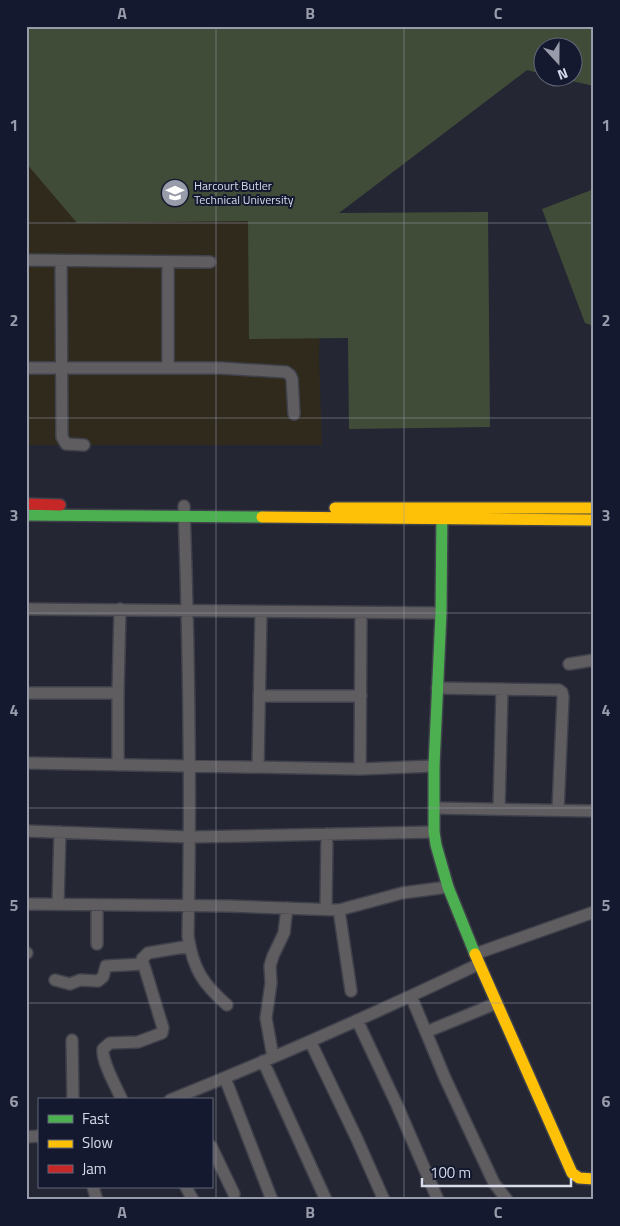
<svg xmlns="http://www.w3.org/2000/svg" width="620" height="1226" font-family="'Titillium Web',sans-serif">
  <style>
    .industrial { fill: #302a1d }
    .green { fill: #414c38 }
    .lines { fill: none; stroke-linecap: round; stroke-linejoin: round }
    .street-casing { stroke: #3f414b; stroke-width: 14 }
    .fast-casing { stroke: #3f414b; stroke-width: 14 }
    .slow-casing { stroke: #3f414b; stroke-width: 14 }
    .jam-casing { stroke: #3f414b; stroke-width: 14 }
    .street { stroke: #605d61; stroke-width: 11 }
    .fast { stroke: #4caf50; stroke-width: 11 }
    .slow { stroke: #ffc107; stroke-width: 11 }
    .jam { stroke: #c62828; stroke-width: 11 }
    .grid { fill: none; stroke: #989ba9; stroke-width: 1; stroke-opacity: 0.55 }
    .labels { text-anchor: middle; stroke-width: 4; stroke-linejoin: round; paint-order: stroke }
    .poi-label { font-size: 12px; fill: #d6dae9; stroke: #15192f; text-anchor: start }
    .neatline { fill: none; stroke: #989ba9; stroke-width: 2 }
    .grid-label { font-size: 16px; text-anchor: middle; font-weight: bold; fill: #989ba9 }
  </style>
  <rect width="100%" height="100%" fill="#242733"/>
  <path class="industrial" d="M26 26H329L319 359 322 445H26Z"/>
  <path class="green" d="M26 26H594V86L558 78H572V48H542V74L527 70 339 213 488 212 490 427 349 429 348 338 249 339 248 221 77 223 26 163Z
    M594 189V326L585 323 542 209Z"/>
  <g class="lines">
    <g class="street-casing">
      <path id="street" d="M26 260 210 262
        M61 261 62 437 66 444 84 445
        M168 262V368
        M26 368H220L286 372 290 375 292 379 294 414
        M184 506C189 649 191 793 188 936 193 969 203 984 227 1005
        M26 609 441 613
        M569 664 594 660
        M437 688 559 690 562 692 563 697 558 810
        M26 693H118
        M259 696H361
        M26 763 360 769 434 766
        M118 765V693L120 609
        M258 767 261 612
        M360 769 361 614
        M434 808 594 811
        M499 809 502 689
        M26 831 190 837 434 832
        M26 904 229 906 339 910 402 893 448 887
        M58 904 60 832
        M326 909 327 834
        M339 910 351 991
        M97 944V905
        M26 953H27
        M475 954 594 912
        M55 980 70 984 80 980 98 981 103 977 106 966 143 964
        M411 996 445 1078 494 1183 507 1200
        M357 1020 397 1105 438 1200
        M426 1032 497 1003
        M72 1040 73 1100
        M310 1041 357 1139 384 1200
        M273 1057 266 1018 271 983 270 966 273 956 284 933 287 908
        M263 1061 326 1200
        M225 1078 272 1200
        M122 1100C116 1086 102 1063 103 1049L110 1043 138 1042 162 1033 163 1028 142 959 148 953 190 946
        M170 1100C275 1058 378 1012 479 964
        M26 1137 39 1136
        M211 1146 234 1194
        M93 1187 97 1200
        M186 1187 193 1200"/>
    </g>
    <g class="fast-casing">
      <path id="fast" d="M442 509 441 613 434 766V832L436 845 448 887 475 954
        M26 515 262 517"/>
    </g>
    <g class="slow-casing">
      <path id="slow" d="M335 508H594
        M262 517 594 520
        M475 954 572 1173 579 1178 594 1179"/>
    </g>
    <g class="jam-casing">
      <path id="jam" d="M26 504 60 505"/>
    </g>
    <use href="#street" class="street"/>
    <use href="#fast" class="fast"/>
    <use href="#slow" class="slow"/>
    <use href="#jam" class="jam"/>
  </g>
  <path class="grid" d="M216 26V1200M404 26V1200M26 223H594M26 418H594M26 613H594M26 808H594M26 1003H594"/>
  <defs>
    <g id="university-disc" transform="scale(1.4375)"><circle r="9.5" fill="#989ba9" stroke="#15192f"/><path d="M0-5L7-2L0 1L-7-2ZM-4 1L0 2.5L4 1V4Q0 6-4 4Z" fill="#fff"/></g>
  </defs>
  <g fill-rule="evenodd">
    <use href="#university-disc" x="175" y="193"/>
  </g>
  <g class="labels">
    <g class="poi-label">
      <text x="194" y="190">Harcourt Butler<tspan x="194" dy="14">Technical University</tspan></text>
    </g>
  </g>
  <rect width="620" height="1226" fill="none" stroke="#15192f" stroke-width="55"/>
  <rect x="38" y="1098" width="175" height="90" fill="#15192f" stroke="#626679"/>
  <rect x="48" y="1115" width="25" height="8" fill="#4caf50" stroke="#626679"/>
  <text x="82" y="1124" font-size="15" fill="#d6dae9">Fast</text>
  <rect x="48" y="1140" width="25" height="8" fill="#ffc107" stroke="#626679"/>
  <text x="82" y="1148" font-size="15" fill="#d6dae9">Slow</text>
  <rect x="48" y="1165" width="25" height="8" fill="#c62828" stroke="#626679"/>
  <text x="82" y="1174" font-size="15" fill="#d6dae9">Jam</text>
  <g transform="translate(558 62) rotate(159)"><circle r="24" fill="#15192f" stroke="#626679"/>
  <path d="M0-4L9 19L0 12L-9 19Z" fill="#989ba9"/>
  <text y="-8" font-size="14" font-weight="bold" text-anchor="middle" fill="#d6dae9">N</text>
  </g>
  <path d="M422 1178v8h149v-8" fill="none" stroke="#d6dae9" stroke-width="2.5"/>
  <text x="430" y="1178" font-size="15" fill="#d6dae9" stroke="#15192f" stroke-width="4" paint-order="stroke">100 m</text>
  <rect x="28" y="28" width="564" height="1170" class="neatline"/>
  <g class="grid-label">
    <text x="122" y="19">A</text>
    <text x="310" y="19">B</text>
    <text x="498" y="19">C</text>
    <text x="14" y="131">1</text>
    <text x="606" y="131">1</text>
    <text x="14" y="326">2</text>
    <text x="606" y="326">2</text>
    <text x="14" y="521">3</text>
    <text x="606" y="521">3</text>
    <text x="14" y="716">4</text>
    <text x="606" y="716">4</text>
    <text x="14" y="911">5</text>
    <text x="606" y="911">5</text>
    <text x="14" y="1107">6</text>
    <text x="606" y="1107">6</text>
    <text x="122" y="1218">A</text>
    <text x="310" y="1218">B</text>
    <text x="498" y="1218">C</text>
  </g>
</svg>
